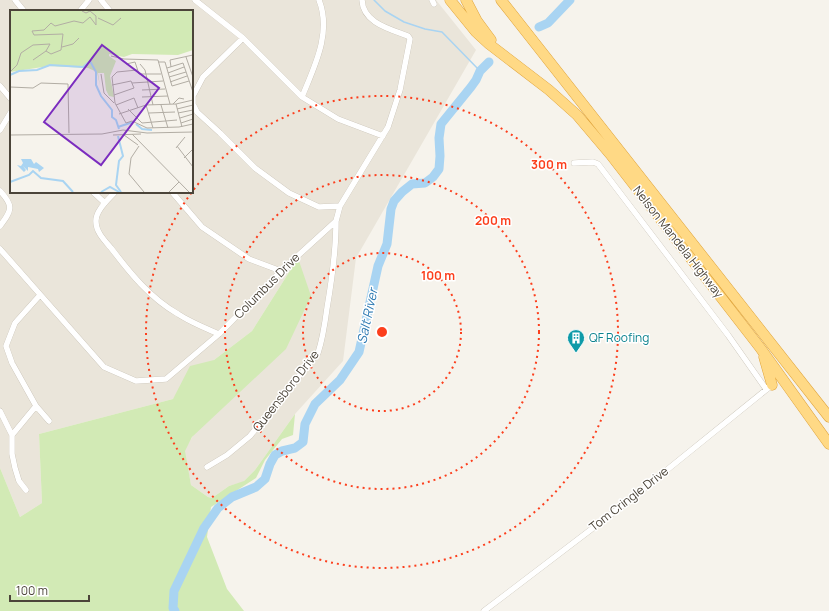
<svg xmlns="http://www.w3.org/2000/svg" width="829" height="611" font-family="Manrope,sans-serif">
  <style>
    .residential { fill: #eae5da; fill-rule: evenodd }
    .green { fill: #d2eab5 }
    .lines { fill: none; stroke-linecap: round; stroke-linejoin: round }
    .stream { stroke: #a9d4f2; stroke-width: 1.5 }
    .river { stroke: #a9d4f2; stroke-width: 9 }
    .minor-casing { stroke: #c2bbae; stroke-width: 6 }
    .trunk-casing { stroke: #e0a43c; stroke-width: 11 }
    .minor { stroke: #fff; stroke-width: 5.5 }
    .trunk { stroke: #ffd985; stroke-width: 10 }
    .ring { fill: none; stroke: #fc3f1d; stroke-width: 2; stroke-dasharray: 2 4 }
    .labels { text-anchor: middle; stroke-width: 3; stroke-linejoin: round; paint-order: stroke }
    .street-label { font-size: 12px; fill: #4b4439; stroke: #fff }
    .culture-label { font-size: 12px; fill: #0d838f; stroke: #fff; text-anchor: start }
    .water-label { font-size: 13px; font-style: italic; fill: #2e7ab2; stroke: #fff }
    .inset-river { fill: none; stroke: #a9d4f2; stroke-width: 2 }
    .inset-road { fill: none; stroke: #b2ada4; stroke-width: 1 }
    .view { fill: #7b2cbf; fill-opacity: 0.15; stroke: #7b2cbf; stroke-width: 2 }
    .inset-edge { fill: none; stroke: #4b4439; stroke-width: 2 }
    .centre { fill: #fc3f1d; stroke: #fff; stroke-width: 2 }
    .ring-label { font-size: 12px; text-anchor: middle; font-weight: bold; fill: #fc3f1d; stroke: #fff; stroke-width: 3; stroke-linejoin: round; paint-order: stroke }
  </style>
  <rect width="100%" height="100%" fill="#f6f3ec"/>
  <path class="residential" d="M0 0H436L476 50 356 258 343 361 295 414 255 470 243 482 229 486 212 498 208 497 191 485 184 451 298 258 252 331 214 360 173 399 39 434 42 503 20 517 0 468ZM11 11H192V192H11Z"/>
  <path class="green" d="M298 258 311 296 286 349 192 437 185 451 191 485 208 497 212 498 229 486 244 481 255 470 295 414 293 435 282 439 265 460 256 478 211 507 207 537 227 589 244 611H0V468L20 517 42 503 39 434 173 399 190 366 214 360 252 331Z"/>
  <g class="lines">
    <path class="stream" d="M374 0 385 11 404 22 425 29 442 32 480 71"/>
    <path class="river" d="M539 27 548 23 570 0
      M175 611 173 608 174 591 204 528 218 508 232 497 256 487 265 479 270 464 275 455 282 451 295 448 303 442 305 424 315 404 340 380 359 352 378 266 387 244 391 209 394 201 402 192 412 184 425 183 433 177 439 169 440 156 439 138 441 124 471 87 476 80 480 71 489 62"/>
    <g class="minor-casing">
      <path id="minor" d="M15 0 24 11
        M101 0 110 11
        M195 0 243 38 302 97 338 119 383 136
        M432 0 434 4
        M80 11 89 0
        M243 38 203 77 193 96V104L197 112 220 133 255 168 289 193 319 207 340 206
        M0 86 11 99
        M302 97C314 67 332 33 319 0
        M0 130 11 112
        M574 163 593 162 598 164 728 335 766 389
        M0 191C14 206 12 210 0 226
        M93 192 105 203
        M115 192C108 200 95 211 96 222 96 232 105 241 111 248 130 273 150 298 178 314 190 322 205 328 219 334
        M172 192 202 227 249 259 281 271
        M0 249 104 367 136 381 166 379 219 334 281 271 336 221 340 206 388 127 400 90 410 39 408 36C390 29 363 23 362 0
        M40 295 15 323 6 346 12 363 36 406 49 421
        M0 411 12 435V454L15 468 19 481 26 490
        M12 435 36 406
        M207 467 227 455 250 436 318 353C323 338 325 323 327 308 332 279 336 250 336 221
        M484 611 631 499 772 385"/>
    </g>
    <g class="trunk-casing">
      <path id="trunk" d="M450 0 476 32 489 44 549 90 577 115 610 154 761 349 829 444
        M466 0 477 21 491 40
        M501 0 829 417
        M764 357 772 385"/>
    </g>
    <use href="#minor" class="minor"/>
    <use href="#trunk" class="trunk"/>
  </g>
  <g class="ring">
    <circle cx="382" cy="332" r="79"/>
    <circle cx="382" cy="332" r="157"/>
    <circle cx="382" cy="332" r="236"/>
  </g>
  <defs>
    <g id="building-pin" transform="scale(0.9)"><path d="M0 17L-7.5 6A9.5 9.5 0 1 1 7.5 6Z" fill="#0f9aa8" stroke="#fff"/><path d="M-4-6H4V6H1V3H-1V6H-4ZM-2.5-4.3h1.7v1.8h-1.7ZM.8-4.3h1.7v1.8H.8ZM-2.5-1h1.7V.8h-1.7ZM.8-1h1.7V.8H.8Z" fill="#fff"/></g>
  </defs>
  <g fill-rule="evenodd">
    <use href="#building-pin" x="576" y="338"/>
  </g>
  <g class="labels">
    <g class="street-label">
      <text transform="translate(678 242) rotate(52)" y="4">Nelson Mandela Highway</text>
      <text transform="translate(267 286) rotate(-45)" y="4">Columbus Drive</text>
      <text transform="translate(286 391) rotate(-52)" y="4">Queensboro Drive</text>
      <text transform="translate(629 499) rotate(-38)" y="4">Tom Cringle Drive</text>
    </g>
    <g class="culture-label">
      <text x="589" y="342">QF Roofing</text>
    </g>
    <g class="water-label">
      <text transform="translate(367 316) rotate(-78)" y="5">Salt River</text>
    </g>
  </g>
  <g transform="translate(10 10)">
    <rect width="183" height="183" fill="#f6f3ec"/>
    <path d="M0 1H183V40L168 45 122 44 114 47 99 44V46L106 51 100 66 104 87 99 86 96 80 94 63H88L90 76 87 62 78 58 39 56 0 62Z" fill="#d2eab5"/>
    <path d="M11 149H21L24 154 26 152 34 158 29 162 28 159 18 157V161L13 156 16 160 14 162 7 155 11 156 13 153Z" fill="#a9d4f2"/>
    <path class="inset-river" d="M0 65 9 61 27 60 40 55 73 57 80 51 86 62V75L91 86 102 100V107L106 110 109 119M126 114 132 119 142 120M108 117 123 112M108 126 113 146 109 151 106 175 111 182M0 172 19 165 23 161 31 168 53 171 63 182M91 182 100 177 109 182"/>
    <path class="inset-road" d="M88 8 103 15 111 8M52 37 63 34 69 28M101 46 114 49 148 50 160 94M176 47 183 67M23 50 36 41M148 52H155L162 76 179 71M116 54 125 52 129 64H151M130 54 135 60 143 95M161 57 160 50 183 45M157 58 173 53 183 82M127 60 107 62 102 67 105 93 116 113 122 111 137 118 169 117 183 114M0 62 7 55 11 43 23 35 40 34 36 41 41 44 51 40 53 24 24 25 22 21 34 20 41 13 45 16 64 11 73 13 80 7 86 15V6L80 1 76 3 72 1M158 63 174 57M91 64 94 83 104 93M159 67 176 62M160 72 177 66M122 73 153 71M102 75 121 71 124 78 104 85M0 77 23 78 31 73 58 74 59 123M132 80 155 79M132 87 158 86M163 94 169 88 174 89M166 94 172 117M106 95 124 88 128 98M136 95 143 118M151 95 158 118M118 99 132 113M167 99 183 95M139 103 165 102M168 103 183 100M109 104 136 95 166 94 183 90M170 108 183 104M132 113 167 110M171 113 183 109M122 124 179 182M0 125 92 124 113 120 137 123 183 122M103 125 131 124M114 125 128 135M129 136 121 148 119 164 134 182M167 136 183 157M166 138 175 127M174 148 183 139M159 182 169 172"/>
    <path class="view" d="M92 35 149 78 91 155 34 112Z"/>
    <rect width="183" height="183" class="inset-edge"/>
  </g>
  <circle cx="382" cy="332" r="6" class="centre"/>
  <g class="ring-label">
    <text x="549" y="169">300 m</text>
    <text x="493" y="225">200 m</text>
    <text x="438" y="280">100 m</text>
  </g>
  <path d="M10 595v6h79v-6" fill="none" stroke="#4b4439" stroke-width="2"/>
  <text x="16" y="595" font-size="12" fill="#4b4439" stroke="#ffffff" stroke-width="3" paint-order="stroke">100 m</text>
</svg>
